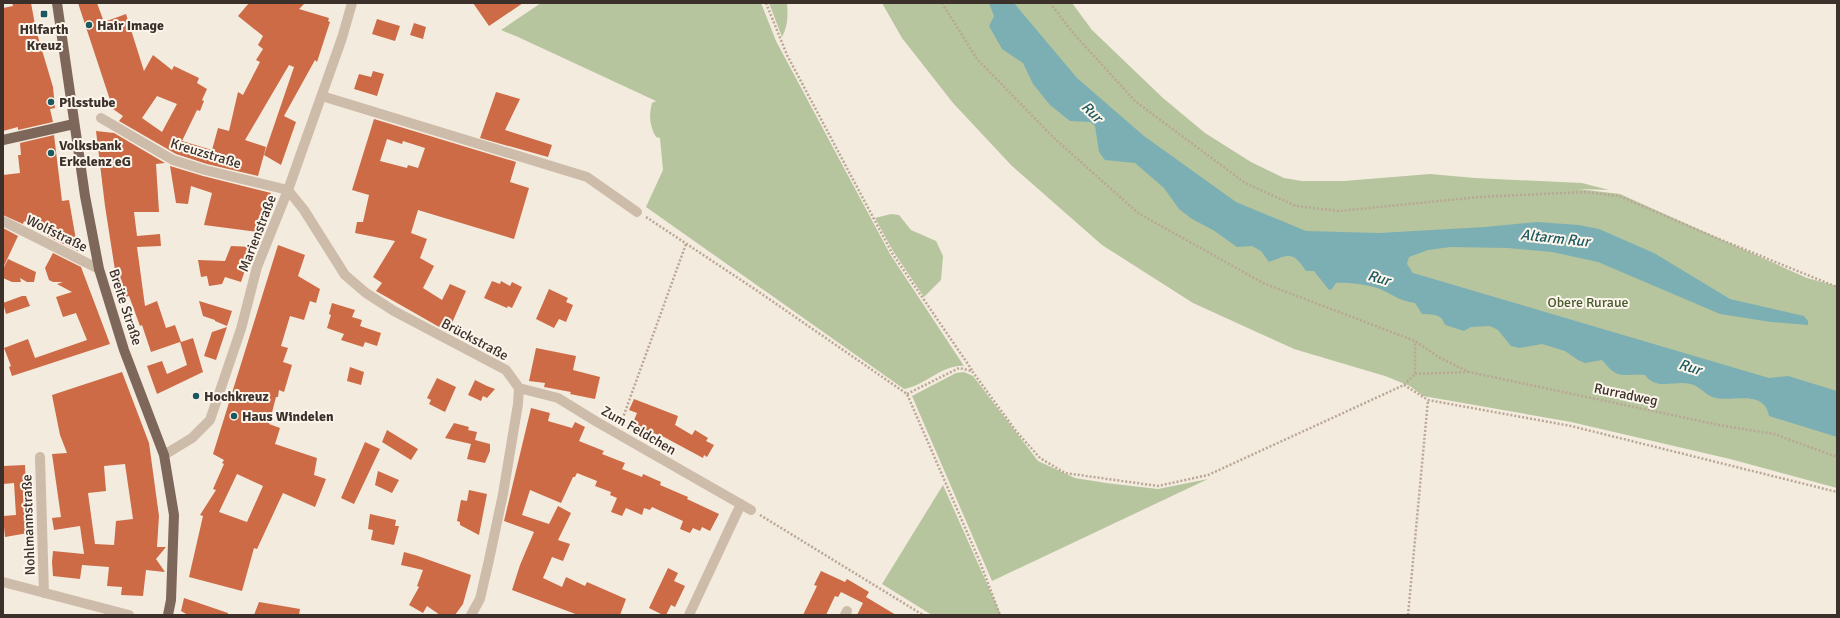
<svg xmlns="http://www.w3.org/2000/svg" width="1840" height="618" font-family="Signika,sans-serif">
  <style>
    .green { fill: #b6c59e }
    .water { fill: #7cafb3 }
    .building { fill: #cc6b45; fill-rule: evenodd }
    .lines { fill: none; stroke-linecap: round; stroke-linejoin: round }
    .path { stroke: #baa694; stroke-width: 2.5; stroke-dasharray: 2 2; stroke-linecap: butt }
    .minor { stroke: #cebcaa; stroke-width: 10 }
    .major { stroke: #7d675a; stroke-width: 10 }
    .poi-dot { fill: #1c585f; stroke: #fbf5ec; stroke-width: 1.5 }
    .labels { text-anchor: middle; stroke-width: 4; stroke-linejoin: round; paint-order: stroke }
    .poi-label { font-size: 14px; font-weight: bold; fill: #3b302a; stroke: #fbf5ec; text-anchor: start }
    .street-label { font-size: 14px; fill: #3b302a; stroke: #fbf5ec }
    .park-label { font-size: 14px; fill: #485b2c; stroke: #fbf5ec }
    .water-label { font-size: 15px; font-style: italic; fill: #1c585f; stroke: #fbf5ec }
  </style>
  <rect width="100%" height="100%" fill="#f4ebdf"/>
  <path class="green" d="M541 3H761L776 41 890 254 964 366C943 364 925 386 904 389L646 207 663 170 660 138 656 137C649 125 649 115 652 103L656 101 518 37 501 30Z
    M769 3H787C788 16 788 25 782 37Z
    M882 3H1072L1092 30 1163 98 1205 133 1251 162 1284 178 1302 181H1344L1430 174 1475 178 1582 183 1609 190 1578 189 1620 194 1807 278 1837 286V488L1730 459 1571 422 1423 396 1410 386 1385 376 1294 349 1193 303 1102 245 1011 165 953 103 902 38Z
    M891 214 899 215 911 230 936 241 943 256 941 280 924 297 893 251 875 218Z
    M964 372 973 376 1038 461 1075 478 1106 483 1158 489 1208 479 992 581 912 396 956 373Z
    M943 485 1001 615H932L882 584Z"/>
  <path class="water" d="M989 3H1014L1077 78 1144 136 1236 202 1306 231 1379 233 1485 227 1537 222 1579 225 1599 229 1654 253 1730 299 1804 316 1808 321V325L1771 322 1720 314 1598 262 1552 252 1508 248 1451 247 1428 250 1409 257 1407 264 1413 273 1769 378 1788 376 1837 391V437L1769 416C1764 389 1733 402 1716 398 1705 396 1701 386 1690 384 1675 380 1656 391 1645 375 1636 374 1620 377 1614 372 1609 369 1606 364 1602 360L1585 363 1578 360 1565 351 1542 344 1519 348 1511 346 1498 330 1490 326 1471 327 1464 331 1445 325C1441 313 1433 315 1422 314L1415 303C1399 301 1394 295 1380 289 1370 285 1347 282 1336 283L1332 289 1329 290 1314 271H1306C1293 251 1289 254 1269 262L1261 251 1252 246 1237 247 1213 230 1192 219 1179 209 1164 188 1135 163 1105 160 1099 152 1095 126 1090 122 1070 121 1050 105 1033 84 1023 63 1002 49 989 26 994 16Z"/>
  <path class="building" d="M12 3H31L36 30 53 87 55 108 50 109 53 122 18 130V127L3 131V8L13 6Z
    M78 3H97L104 22 126 14 144 71 153 55 172 70 174 66 199 78 197 83 207 89 202 100 204 101 200 111 197 110 182 141 212 150 218 128 229 131 238 92 243 95 260 62 256 60 263 49 258 45 263 36 238 16 249 3H305L299 9 329 18 328 21 330 22 317 62 315 60 284 116 296 122 281 165 264 155 294 67 289 65 245 140 266 147 258 176 207 164 176 154 119 121 123 116 113 109ZM157 96 177 104 162 132 142 118Z
    M473 3H523L489 26Z
    M377 19 400 26 395 41 372 34Z
    M414 23 426 27 423 39 410 35Z
    M373 71 384 74 377 96 354 89 359 74 371 77Z
    M496 92 520 99 505 130 552 145 548 157 480 138Z
    M374 119 516 162 510 182 529 188 514 239 418 210 411 233 427 239 420 258 434 266 423 288 442 300 450 284 466 291 448 332 376 291 382 283 373 277 395 241 355 233 357 222H363L369 195 352 190ZM387 139 402 144 403 141 425 148 418 168 408 165 407 168 380 161Z
    M96 131 114 133 165 163 156 164 159 212H134L137 236 160 234 161 246 137 247 145 306 157 301 166 328 175 325 181 342 193 338 203 372 157 394 147 366 162 361 167 374 187 365 180 342 151 352 142 325 140 326 129 296 125 297 122 282 117 283 105 206Z
    M54 135 62 201 69 200 78 251 49 237 24 221 23 224 3 215V175L20 173 18 155H21L20 143Z
    M170 166 203 176 271 193 258 232 204 225 212 193 191 186 188 204 176 203Z
    M3 228 18 236 3 268Z
    M278 245 305 255 298 276 320 289 316 303 310 301 304 320 290 316 281 346 288 348 283 362 292 365 284 392 279 390 278 397H276L269 424 280 428 275 444 317 458 314 475 326 479 315 507 283 493 257 549 254 548 242 591 189 577 203 516 200 515 216 490 213 489 224 464 222 463 224 460 213 454ZM237 474 263 486 247 522 219 512Z
    M231 246 253 247 241 282 225 277 222 284 209 286 207 276 201 277 198 260 225 261Z
    M53 253 81 267 110 344 12 376 9 367 11 366 4 348 28 339 35 358 87 340 76 313 63 317 56 297 72 292 57 284 63 282H53L49 280 45 268Z
    M8 259 36 272 34 282H27L20 278 21 282H12L3 278V269Z
    M492 281 500 284 501 281 510 286 512 282 522 287 512 308 508 306 507 308 484 298Z
    M549 289 568 298 566 302 573 305 566 322 559 319 554 328 536 319Z
    M22 296H26L30 306 6 314 3 303Z
    M199 301 232 311 227 326 215 321V320L203 316Z
    M332 303 355 310 352 317 362 320 360 326 381 333 377 346 365 342 363 347 341 340 344 334 327 328 331 315 329 314Z
    M227 327 216 360 204 356 212 332Z
    M536 348 576 356 573 370 600 377 595 399 570 394 571 392 544 387 545 383 529 381Z
    M350 367 364 372 361 385 347 381Z
    M122 372 149 443 159 516 157 547H166L156 559 165 572 146 570 143 596 121 595 122 587 107 586 109 567 82 565 80 579 53 576 52 562 53 551 84 554 80 526 54 530 52 518 61 517 52 454 67 453 60 435 52 395ZM125 464 133 519 116 521 114 545 95 544 88 493 106 491 104 466Z
    M437 378 456 387 445 412 429 404 431 400 427 398Z
    M475 380 487 386 495 389 487 398 483 396 481 401 468 395Z
    M634 399 678 416 675 425 692 435 695 430 708 438 706 441 714 445 707 457 704 455 703 458 664 437 632 425 637 413 629 410Z
    M531 408 550 413 548 421 572 428 575 422 585 427 579 441 604 451 602 454 625 463 622 469 642 477 643 474 661 482 660 485 688 497 687 499 719 514 710 531 702 527 700 531 693 528 690 533 680 529 683 521 652 507 650 510 644 508 642 515 626 508 622 516 611 512 617 498 610 495 611 492 595 486 597 481 577 473 575 477H573L561 503 530 490 522 515 549 524 558 506 571 513 558 540 570 544 563 561 552 557 543 578 562 587 566 577 585 586 587 582 626 599 620 615H578L512 590 520 565 534 532 504 521Z
    M454 423 469 427 468 430 477 432 475 440 490 444V451L485 463 467 459 471 444 445 438Z
    M387 430 418 449 411 460 382 442Z
    M365 442 380 449 354 504 341 498Z
    M25 465 28 533 5 537 3 516 16 515 14 483 3 484V466Z
    M378 471 399 480 392 493 375 485Z
    M469 490 487 494 479 535 460 525V522L457 521 461 500 467 501Z
    M370 514 396 520 395 526H399L394 545 371 540 373 530 368 529Z
    M404 552 418 556 471 575 463 604 455 615H440L427 606 423 613 409 605 419 587 417 586 423 570 401 565Z
    M668 568 678 573 674 581 685 586 675 607 671 605 666 615H663L649 608Z
    M821 571 845 582 847 579 869 592 866 597 896 615H857L863 603 841 592 838 597 835 596 826 615H803L817 586 814 585Z
    M184 598 228 613V615H188L181 611Z
    M259 602 300 609 299 615H254Z"/>
  <g class="lines">
    <path class="path" d="M766 3 787 55 892 253 972 370
      M942 3 977 59 1055 139 1138 213 1263 283 1415 341 1440 358 1469 372 1719 425 1774 434 1837 457
      M1050 3 1074 34 1135 101 1245 183 1296 206 1339 211 1479 197 1585 192 1619 196 1719 239 1837 287
      M646 217 756 290 907 394 980 562 1000 615
      M1415 374 1468 372
      M1404 385 1428 400 1571 426 1837 492
      M907 394 959 368 972 371 1016 431 1040 458 1065 473 1158 486 1208 475 1404 385 1415 374V341
      M621 423 686 244
      M760 515 923 615
      M1408 615 1428 400"/>
    <path class="minor" d="M322 96 587 177 637 212
      M101 118 173 160 205 170 288 190 304 210 345 275 366 293 394 311 506 370 519 388 518 404 503 494 489 560 480 599 471 615
      M3 221 99 269
      M519 388 558 398 597 422 751 510
      M164 455 192 438 210 420 241 329 257 267 288 190 342 38 352 3
      M40 457 44 593
      M3 582 129 615
      M689 615 741 504
      M845 615 847 611"/>
    <path class="major" d="M57 3 85 196 99 269 124 350 164 455 174 515 171 600 168 615
      M3 140 74 124"/>
  </g>
  <g class="poi-dot">
    <rect x="40" y="10" width="8" height="8" rx="2"/>
    <circle cx="89" cy="25" r="4"/>
    <circle cx="51" cy="102" r="4"/>
    <circle cx="51" cy="153" r="4"/>
    <circle cx="196" cy="396" r="4"/>
    <circle cx="234" cy="416" r="4"/>
  </g>
  <g class="labels">
    <g class="poi-label">
      <text x="97" y="30">Hair Image</text>
      <text x="44" y="34" text-anchor="middle">Hilfarth<tspan x="44" dy="16">Kreuz</tspan></text>
      <text x="59" y="107">Pilsstube</text>
      <text x="59" y="150">Volksbank<tspan x="59" dy="16">Erkelenz eG</tspan></text>
      <text x="204" y="401">Hochkreuz</text>
      <text x="242" y="421">Haus Windelen</text>
    </g>
    <g class="street-label">
      <text transform="translate(206 153) rotate(17)" y="5">Kreuzstraße</text>
      <text transform="translate(57 233) rotate(26)" y="5">Wolfstraße</text>
      <text transform="translate(257 233) rotate(-69)" y="5">Marienstraße</text>
      <text transform="translate(126 307) rotate(72)" y="5">Breite Straße</text>
      <text transform="translate(475 339) rotate(28)" y="5">Brückstraße</text>
      <text transform="translate(1626 394) rotate(12)" y="5">Rurradweg</text>
      <text transform="translate(639 430) rotate(30)" y="5">Zum Feldchen</text>
      <text transform="translate(28 525) rotate(-92)" y="5">Nohlmannstraße</text>
    </g>
    <g class="park-label">
      <text x="1588" y="307">Obere Ruraue</text>
    </g>
    <g class="water-label">
      <text transform="translate(1092 112) rotate(44)" y="5">Rur</text>
      <text transform="translate(1555 238) rotate(6)" y="5">Altarm Rur</text>
      <text transform="translate(1379 278) rotate(16)" y="5">Rur</text>
      <text transform="translate(1690 367) rotate(17)" y="5">Rur</text>
    </g>
  </g>
  <rect width="1840" height="618" fill="none" stroke="#3b302a" stroke-width="8"/>
</svg>
